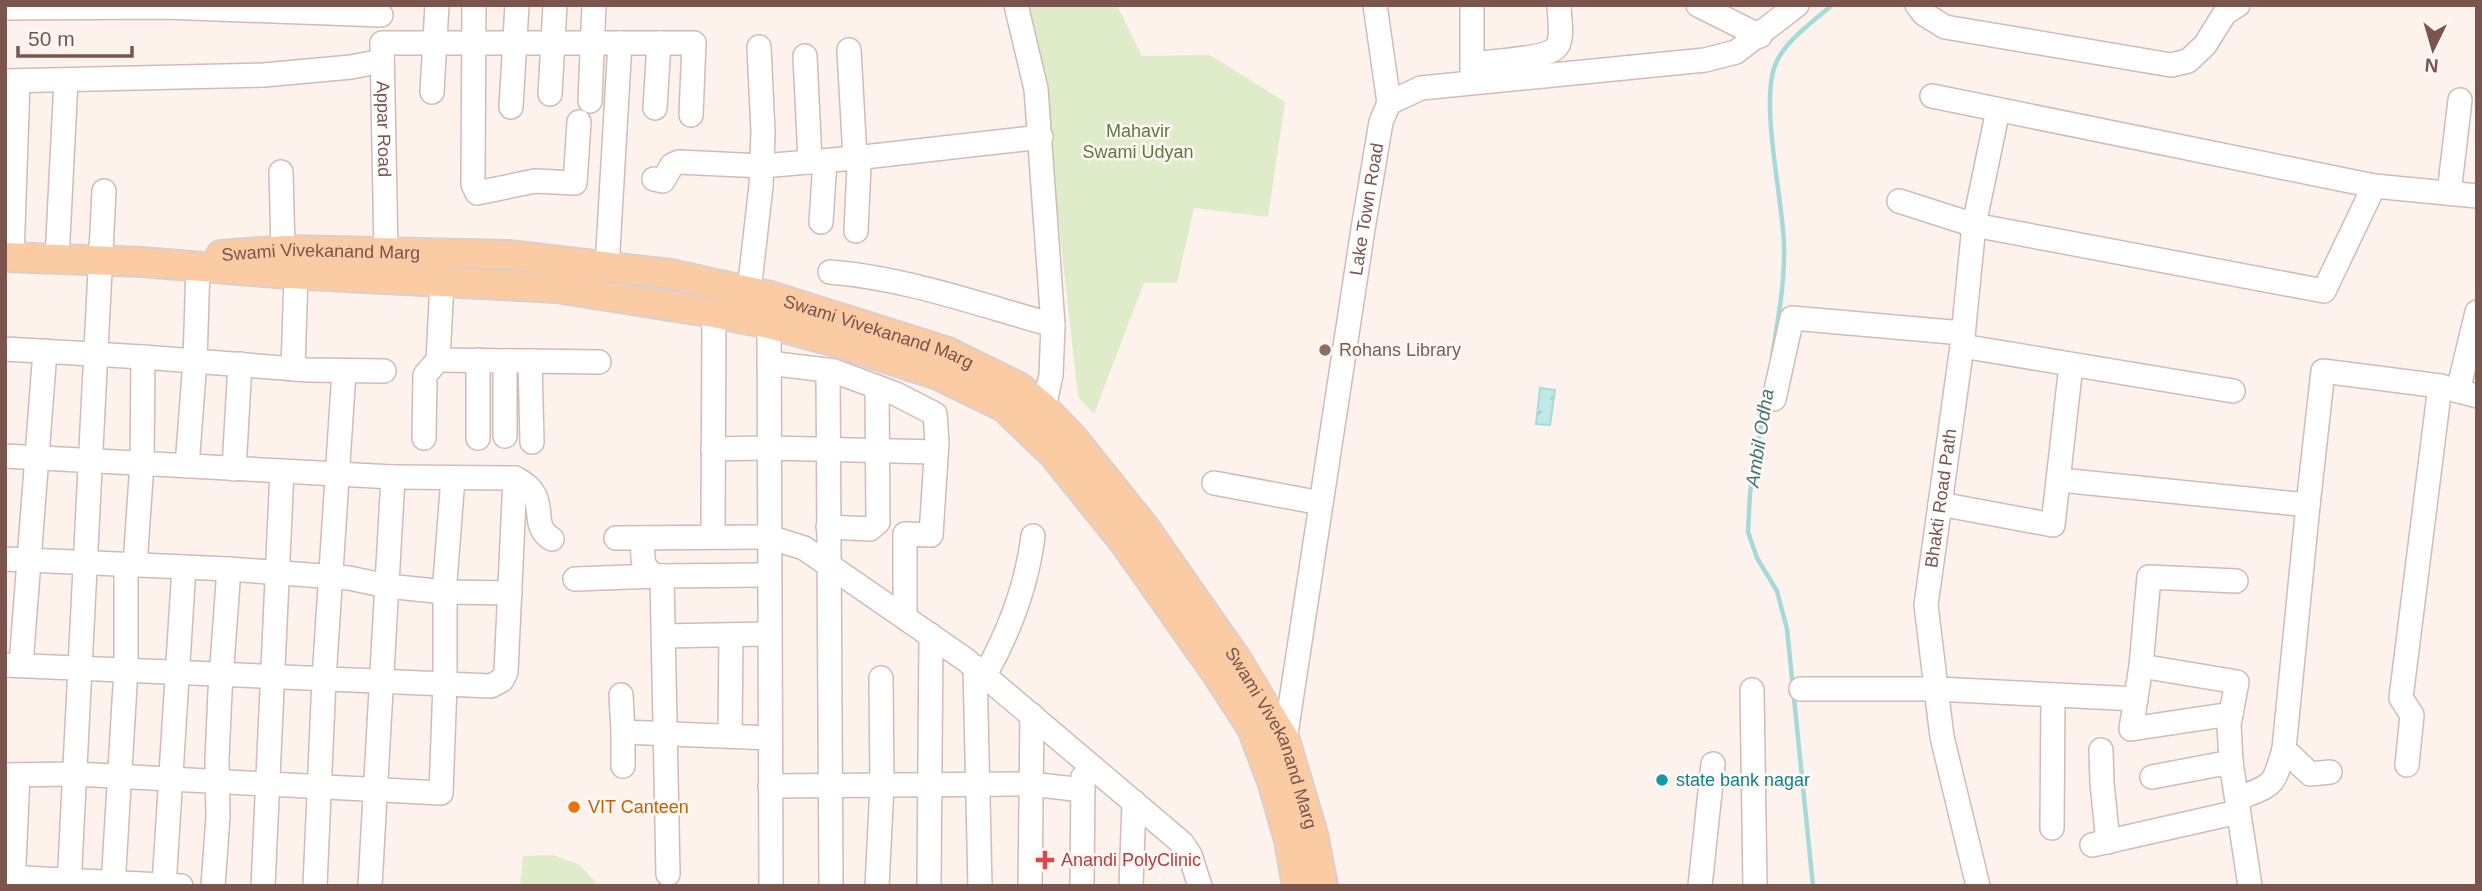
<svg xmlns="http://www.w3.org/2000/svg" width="2482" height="891" font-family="Helvetica,sans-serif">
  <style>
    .green { fill: #deecc9 }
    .water { fill: url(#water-ripples); stroke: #a5dad8; stroke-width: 2 }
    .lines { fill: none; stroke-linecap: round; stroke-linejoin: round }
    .stream { stroke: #a5dad8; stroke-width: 4.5 }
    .minor-casing { stroke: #d3bbb3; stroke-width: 26 }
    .major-casing { stroke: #dacfcd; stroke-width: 32 }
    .minor { stroke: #fff; stroke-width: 23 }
    .major { stroke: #fbcba4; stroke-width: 28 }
    .education-dot { fill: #8d6e63; stroke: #fff8f3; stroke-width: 2.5 }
    .culture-dot { fill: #0f9aa8; stroke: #fff8f3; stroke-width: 2.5 }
    .food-dot { fill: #e8710a; stroke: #fff8f3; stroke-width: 2.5 }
    .health-dot { fill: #e0444e; stroke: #fff8f3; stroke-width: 2.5 }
    .labels { text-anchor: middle; stroke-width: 5; stroke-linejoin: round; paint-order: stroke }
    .street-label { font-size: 18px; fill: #7a544d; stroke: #fff8f3 }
    .park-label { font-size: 18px; fill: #5d7a41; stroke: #fff8f3 }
    .education-label { font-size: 18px; fill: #785e54; stroke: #fff8f3; text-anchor: start }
    .culture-label { font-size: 18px; fill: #0d838f; stroke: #fff8f3; text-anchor: start }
    .food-label { font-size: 18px; fill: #c56008; stroke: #fff8f3; text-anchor: start }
    .health-label { font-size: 18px; fill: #be3a42; stroke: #fff8f3; text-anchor: start }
    .water-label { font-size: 19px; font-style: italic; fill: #3c7776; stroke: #fff8f3 }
  </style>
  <defs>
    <pattern id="water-ripples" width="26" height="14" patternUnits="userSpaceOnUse" patternTransform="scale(1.75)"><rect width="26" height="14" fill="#bfe8e6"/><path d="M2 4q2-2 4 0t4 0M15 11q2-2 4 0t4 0" fill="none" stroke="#a0bfbd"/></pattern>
  </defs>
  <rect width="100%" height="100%" fill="#fdf3ec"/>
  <path class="green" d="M1028 5H1117L1142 56 1210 55 1285 102 1268 217 1194 208 1177 283H1144L1094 414 1078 397 1047 117Z
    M553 855 580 865 599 886H520L523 856Z"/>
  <path class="water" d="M1540 388 1555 390 1550 425 1536 424Z"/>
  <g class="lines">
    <path class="stream" d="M1772 357C1778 319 1785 283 1784 245 1783 200 1759 101 1776 63 1786 40 1813 22 1832 5
      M1765 400 1750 493 1748 532 1757 558 1777 591 1787 629 1813 886"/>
    <g class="minor-casing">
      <g id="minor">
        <path d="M474 5 473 184 477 193 535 181 575 183 579 122"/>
        <path d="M1016 5 1036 89 1053 325 1051 375 1044 408 1035 418"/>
        <path d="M1375 5 1389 103"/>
        <path d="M1698 5 1760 36"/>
        <path d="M1917 5 1924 14 1945 27 2171 65 2188 61 2205 45 2225 13 2238 5"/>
        <path d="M5 8 164 7 381 15"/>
        <path d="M382 43H694L691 115"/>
        <path id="s1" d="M382 45 386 252"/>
        <path d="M849 50 855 158 859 166 856 231"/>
        <path d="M805 56 810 162"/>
        <path d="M1472 64C1490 61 1550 60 1558 45 1563 34 1559 16 1559 5"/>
        <path d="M1472 77V5"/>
        <path d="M5 81 264 75 351 67 382 61"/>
        <path d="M432 92 437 5"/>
        <path d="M550 94 555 5"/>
        <path d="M1932 96 2374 186 2477 196"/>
        <path d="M590 101 594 5"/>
        <path d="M511 107 517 5"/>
        <path d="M655 108 659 43"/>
        <path d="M281 172 283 250"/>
        <path d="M654 179 663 181 672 165 679 162 762 166 855 158 1041 137"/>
        <path d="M2449 193 2460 100"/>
        <path d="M1899 201 1974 225 2324 291 2374 186"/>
        <path d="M821 222 825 161"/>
        <path d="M12 258 18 81"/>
        <path d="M57 259 66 80"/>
        <path d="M607 267 620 43"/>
        <path d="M830 272C906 278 980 305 1053 325"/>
        <path d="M442 283 438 360 599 362"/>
        <path d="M749 291 761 186 763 132 759 47"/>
        <path d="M769 310 771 886"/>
        <path d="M1962 346 2233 391"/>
        <path d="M5 349 143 357 308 370 384 371"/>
        <path d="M505 361V436"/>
        <path d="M530 361 532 442"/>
        <path d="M769 363 834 371 896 394 935 414 937 442 931 535 905 534V617"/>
        <path d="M293 369 296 275"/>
        <path d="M828 370 831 886"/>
        <path d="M2458 391 2477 312"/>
        <path d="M1774 399 1792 318 1963 333"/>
        <path d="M424 438 425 375 438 360"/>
        <path d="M478 438V360"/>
        <path d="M713 449 769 448 936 452"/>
        <path d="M5 456 393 477 370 886"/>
        <path d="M187 466 195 361 198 267"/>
        <path d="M234 469 240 364"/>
        <path d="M393 477 515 478C554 497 526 524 552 539"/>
        <path d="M2060 480 2308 505"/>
        <path d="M1214 483 1321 503"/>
        <path d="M1940 504 2053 525 2071 365"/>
        <path d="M828 527 870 529 878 522 877 387"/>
        <path d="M713 537 714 313"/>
        <path d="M616 538 769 537 804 548 966 660 1182 843 1190 855 1200 886"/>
        <path d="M643 538C643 555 639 568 657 576L769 575"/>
        <path d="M5 559 229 569 349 578 387 586 445 592 510 593"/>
        <path d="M135 565 142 463 143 357"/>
        <path d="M662 576 668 874"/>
        <path d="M575 579 657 576"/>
        <path d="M664 636 769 634"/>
        <path d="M5 665 491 686 502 680 506 672 515 478"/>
        <path d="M21 665 45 351"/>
        <path d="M2141 666 2237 682 2229 724 2231 762 2250 886"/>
        <path d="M975 667 980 886"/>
        <path d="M985 675C1009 632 1027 586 1033 536"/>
        <path d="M1801 689H1937L2136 699"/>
        <path d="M1752 690 1755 886"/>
        <path d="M621 695 623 732 770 738"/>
        <path d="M2231 714 2131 729 2141 666 2149 577 2236 581"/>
        <path d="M623 732V766"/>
        <path d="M730 736 731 635"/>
        <path id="s2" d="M1285 740 1363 229 1381 122 1389 103 1421 88 1705 60 1736 52 1797 5"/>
        <path d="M2284 749 2310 774 2330 772"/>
        <path d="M2101 750 2102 783 2108 842"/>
        <path d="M2407 765 2412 715 2401 698 2440 386"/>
        <path d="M5 775 75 774 441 793 445 684V581L453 478"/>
        <path d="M2152 777 2231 762"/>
        <path d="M770 786 1031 784 1083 790"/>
        <path d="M2237 799C2274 784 2273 788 2284 749L2308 505 2323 371 2440 386 2477 396"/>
        <path d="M2052 828 2053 695"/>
        <path d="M2092 845 2238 812"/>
        <path d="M5 877 181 886"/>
        <path d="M13 886 18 775"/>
        <path d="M69 886 104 191"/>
        <path d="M113 886 126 669V565"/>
        <path d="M164 886 184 567"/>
        <path d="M213 886 218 817 217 759 220 692 229 569"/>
        <path d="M263 886 282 471"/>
        <path d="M315 886 324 679 344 371"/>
        <path d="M877 886 882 786 881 678"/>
        <path d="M929 886 931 635"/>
        <path d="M1030 886 1032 715"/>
        <path d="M1082 886 1083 777"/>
        <path d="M1131 886 1134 802"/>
        <path d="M1700 886 1713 764"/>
        <path id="s3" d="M1978 886 1942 737 1926 605 1962 346 1974 225 1998 110"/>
      </g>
    </g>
    <g class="major-casing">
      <g id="major">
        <path id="s4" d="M221 255 287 250 509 255 670 274 770 296 948 352 1019 387 1044 408 1072 437 1144 527 1237 660 1285 740 1313 834 1323 886"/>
        <path d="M5 257 142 262 288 274 557 288 714 313 769 324 836 342 938 375 1004 407 1053 454 1124 542 1217 674 1252 728 1273 784 1289 840 1297 886"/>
      </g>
    </g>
    <use href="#minor" class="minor"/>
    <use href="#major" class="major"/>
  </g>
  <circle class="education-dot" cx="1325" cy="350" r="7"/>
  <circle class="culture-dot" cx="1662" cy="780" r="7"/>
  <circle class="food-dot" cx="574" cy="807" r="7"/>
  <path class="health-dot" d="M1041.5 849.5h7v7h7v7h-7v7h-7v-7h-7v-7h7z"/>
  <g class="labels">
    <g class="street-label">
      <text dy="6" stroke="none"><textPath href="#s1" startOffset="84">Appar Road</textPath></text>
      <text dy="6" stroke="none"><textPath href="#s2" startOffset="537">Lake Town Road</textPath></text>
      <text dy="6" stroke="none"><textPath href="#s4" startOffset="100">Swami Vivekanand Marg</textPath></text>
      <text dy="6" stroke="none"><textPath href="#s4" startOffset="667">Swami Vivekanand Marg</textPath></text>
      <text dy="6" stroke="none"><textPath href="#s3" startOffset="394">Bhakti Road Path</textPath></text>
      <text dy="6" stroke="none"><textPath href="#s4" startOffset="1255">Swami Vivekanand Marg</textPath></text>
    </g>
    <g class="park-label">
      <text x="1138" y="137">Mahavir<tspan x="1138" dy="21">Swami Udyan</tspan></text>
    </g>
    <g class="education-label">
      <text x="1339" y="356">Rohans Library</text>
    </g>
    <g class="culture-label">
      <text x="1676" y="786">state bank nagar</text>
    </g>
    <g class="food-label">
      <text x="588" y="813">VIT Canteen</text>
    </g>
    <g class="health-label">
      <text x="1061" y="866">Anandi PolyClinic</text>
    </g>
    <g class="water-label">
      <text transform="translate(1759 438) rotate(-81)" y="7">Ambil Odha</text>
    </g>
  </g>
  <rect width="2482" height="891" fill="none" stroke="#7a544d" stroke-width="14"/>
  <g transform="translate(2433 49) rotate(185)" stroke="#fff8f3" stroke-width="5" paint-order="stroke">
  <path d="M0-5L12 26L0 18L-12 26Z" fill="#7a544d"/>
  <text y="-10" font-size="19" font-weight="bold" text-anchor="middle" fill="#7a544d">N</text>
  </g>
  <path d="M18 46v10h114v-10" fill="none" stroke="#7a544d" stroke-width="3.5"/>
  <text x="28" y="46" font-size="21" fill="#7a544d" stroke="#fff8f3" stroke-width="5" paint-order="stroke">50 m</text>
</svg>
